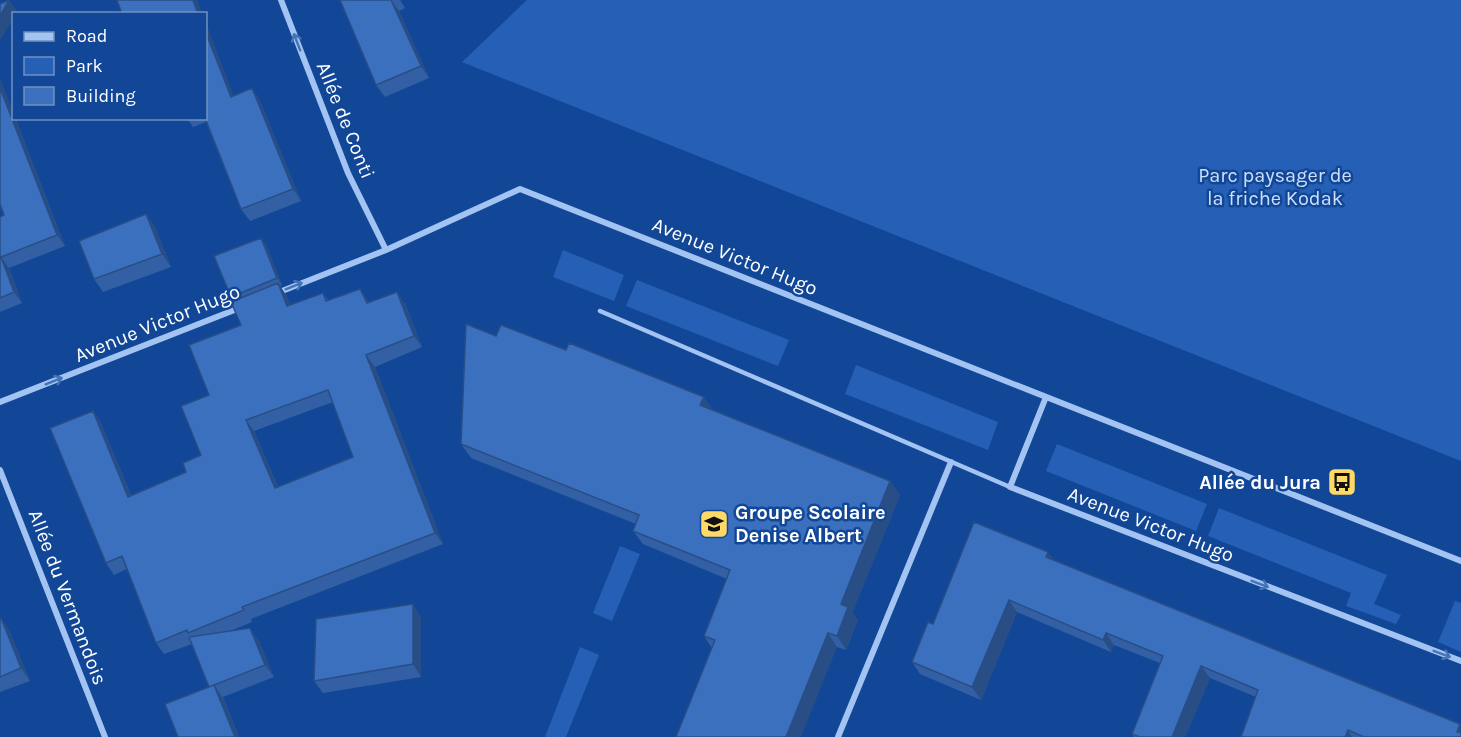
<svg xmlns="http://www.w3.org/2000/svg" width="1461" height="737" font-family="Karla,sans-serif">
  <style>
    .green { fill: #2560b6 }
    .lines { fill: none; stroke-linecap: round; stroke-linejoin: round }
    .lane { stroke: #a3c4f3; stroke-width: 4.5 }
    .street { stroke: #a3c4f3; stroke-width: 6 }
    .wall { fill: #3360a4; fill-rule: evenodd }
    .shaded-wall { fill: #294e86 }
    .building { fill: #3b70bf; stroke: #294e86; stroke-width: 1.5; fill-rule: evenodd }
    .oneway { stroke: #4573b7 }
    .labels { text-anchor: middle; stroke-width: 5; stroke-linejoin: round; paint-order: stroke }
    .street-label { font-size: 20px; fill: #fff; stroke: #124797 }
    .park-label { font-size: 20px; fill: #cbe0fd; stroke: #124797 }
    .poi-label { font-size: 20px; font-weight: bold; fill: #fff; stroke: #124797; text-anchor: end }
  </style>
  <rect width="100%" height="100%" fill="#124797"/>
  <path class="green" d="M527 0H1461V461L462 62Z
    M563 250 624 275 614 301 553 277Z
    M637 280 789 340 778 366 626 306Z
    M856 365 998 422 988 450 845 394Z
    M1057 444 1207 504 1196 531 1046 471Z
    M1219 508 1387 575 1374 604 1401 615 1396 624 1346 606 1351 593 1208 536Z
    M620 546 640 554 612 621 593 613Z
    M1455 601 1461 603V652L1438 642Z
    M580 647 599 655 566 737H545Z"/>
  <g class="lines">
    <path class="lane" d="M600 311 1010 487"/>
    <path class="street" d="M281 0 348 173 386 250
      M277 293 386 250 520 189 1461 561
      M1046 397 1010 487 1461 661
      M0 402 242 307
      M0 470 105 737
      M838 737 951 462"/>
  </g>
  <path class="wall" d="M340 0H400L405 8 399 11 429 78 385 97 376 85Z
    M0 79 65 246 9 268 22 303 0 312V217L4 215Z
    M252 88 260 101 301 201 250 221 241 209 206 122 193 127 187 118H206L234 96Z
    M146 214 155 227 171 267 103 292 94 279Z
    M261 238 266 245 282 285 280 286 286 295 290 305 323 293 328 300 368 301 369 302 405 303 422 347 375 367 443 544 251 619 252 622 230 631 259 641 274 677 223 697 239 737H178L209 687 192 644 164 654 156 643 127 569 114 575 106 563 93 411 101 423 131 495 186 472 201 455 209 395 241 325 233 301 231 297ZM333 402 353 457 278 487 254 431Z
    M496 336 713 410 900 495 852 613 858 620 846 650 837 647 712 648 704 636 727 579 643 544 633 531 636 524 471 458 461 444Z
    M1054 560 1460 724 1461 726V737H1241L1256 697 1210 678 1185 737H1134L1132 734 1160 663 1114 645 1111 652 1017 612 981 700 920 674 912 662 933 624Z
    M421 617V677L323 693 314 681Z
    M0 618 9 630 30 681 0 692Z"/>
  <path class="shaded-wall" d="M9 0 17 11 16 14H14V18L0 40V16Z
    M193 0H197L202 14H198Z
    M391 0 399 11 429 78 421 66Z
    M206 23 239 110 231 97 206 33Z
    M0 79 14 114V118H15L65 246 57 235 0 88Z
    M252 88 260 101 301 201 293 189Z
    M146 214 155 227 171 267 162 254Z
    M261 238 266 245 282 285 277 278Z
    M1 257 9 268 22 303 14 292Z
    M278 283 286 295 296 318 287 306Z
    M360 289 368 301 375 315 367 303Z
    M397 292 405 303 422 347 414 336Z
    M366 355 375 367 443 544 435 533Z
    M704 397 713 410 700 405Z
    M93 411 101 423 136 508 128 497Z
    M246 420 254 431 283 500 275 488Z
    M890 481 900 495 852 613 858 620 846 650 837 636 841 604Z
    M1048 552 1057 564 1046 557Z
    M1009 600 1017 612 981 700 972 687Z
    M413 604 421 617V677L413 664Z
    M1 618 9 630 30 681 21 668Z
    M250 628 259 641 274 677 265 665Z
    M828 633 837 647 801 737H786Z
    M1106 633 1114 645 1111 652 1103 640Z
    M1201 666 1210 678 1185 737H1172Z
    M214 685 223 698 239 737H235Z
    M1460 724 1461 726V737L1457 732Z
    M1348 730 1352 737H1345Z"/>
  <path class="building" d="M9 0 0 16V4Z
    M117 0H193L198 14H122Z
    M340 0H391L421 66 376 85Z
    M206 33 231 97 252 88 293 189 241 209 205 118Z
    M0 88 57 235 1 257 14 292 0 298V217L4 215 0 204Z
    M146 214 162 254 94 279 79 241Z
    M261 238 277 278 231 297 214 256Z
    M278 283 287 306 323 293 326 301 360 289 367 303 397 292 414 336 366 355 435 533 242 607 244 610 188 633 187 630 156 643 122 556 106 563 50 428 93 411 128 497 186 472 183 463 201 455 181 406 209 395 189 345 241 325 231 302ZM328 390 353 457 275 488 246 420Z
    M466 324 496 336 501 325 566 350 569 343 704 397 700 405 890 481 841 604 848 607 837 636 828 633 786 737H676L715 640 704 636 730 570 633 531 639 515 461 444Z
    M974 522 1048 552 1046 557 1460 724 1457 732 1461 733V737H1364L1348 730 1345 737H1241L1258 690 1201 666 1172 737H1140L1132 734 1163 656 1106 633 1103 640 1009 600 972 687 912 662 928 622 933 624Z
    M413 604V664L314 681 316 619Z
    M0 618H1L21 668 0 677Z
    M250 628 265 665 209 687 189 637Z
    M214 685 235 737H178L165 704Z"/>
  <defs><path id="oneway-shaft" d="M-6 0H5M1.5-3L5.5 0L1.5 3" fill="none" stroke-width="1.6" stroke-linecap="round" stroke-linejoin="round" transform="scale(1.5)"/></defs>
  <g class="oneway">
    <use href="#oneway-shaft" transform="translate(297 42) rotate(-111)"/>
    <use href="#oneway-shaft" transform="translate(294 286) rotate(-22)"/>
    <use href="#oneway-shaft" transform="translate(54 381) rotate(-22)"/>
    <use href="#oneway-shaft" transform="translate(1260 584) rotate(21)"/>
    <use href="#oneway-shaft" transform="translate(1442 654) rotate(21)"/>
  </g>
  <defs>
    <g id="bus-square" transform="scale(1.5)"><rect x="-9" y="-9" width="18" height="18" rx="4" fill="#ffd965" stroke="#124797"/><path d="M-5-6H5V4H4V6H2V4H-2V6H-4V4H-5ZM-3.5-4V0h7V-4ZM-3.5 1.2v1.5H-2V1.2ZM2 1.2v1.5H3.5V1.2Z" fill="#111"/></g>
    <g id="school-square" transform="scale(1.5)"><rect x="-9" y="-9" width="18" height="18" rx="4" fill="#ffd965" stroke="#124797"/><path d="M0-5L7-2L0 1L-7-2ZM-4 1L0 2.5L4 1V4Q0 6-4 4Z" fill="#111"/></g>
  </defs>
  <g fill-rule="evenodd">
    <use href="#bus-square" x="1342" y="482"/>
    <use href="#school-square" x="714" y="524"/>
  </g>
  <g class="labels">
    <g class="street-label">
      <text transform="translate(346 120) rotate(68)" y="7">Allée de Conti</text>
      <text transform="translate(735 256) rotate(22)" y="7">Avenue Victor Hugo</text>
      <text transform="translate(157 323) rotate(-22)" y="7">Avenue Victor Hugo</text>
      <text transform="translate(1151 524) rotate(21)" y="7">Avenue Victor Hugo</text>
      <text transform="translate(68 597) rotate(69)" y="7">Allée du Vermandois</text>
    </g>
    <g class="park-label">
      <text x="1275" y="182">Parc paysager de<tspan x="1275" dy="23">la friche Kodak</tspan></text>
    </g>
    <g class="poi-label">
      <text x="1321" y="489">Allée du Jura</text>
      <text x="735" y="519" text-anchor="start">Groupe Scolaire<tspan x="735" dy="23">Denise Albert</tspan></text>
    </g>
  </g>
  <rect x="12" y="12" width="195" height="108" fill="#124797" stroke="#7191c1" stroke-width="1.5"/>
  <rect x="24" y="32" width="30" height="9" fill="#a3c4f3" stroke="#7191c1" stroke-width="1.5"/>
  <text x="66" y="42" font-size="18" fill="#ffffff">Road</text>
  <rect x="24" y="57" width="30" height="18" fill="#2560b6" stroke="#7191c1" stroke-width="1.5"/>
  <text x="66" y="72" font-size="18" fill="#ffffff">Park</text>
  <rect x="24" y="87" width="30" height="18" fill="#3b70bf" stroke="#7191c1" stroke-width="1.5"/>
  <text x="66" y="102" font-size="18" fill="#ffffff">Building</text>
</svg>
